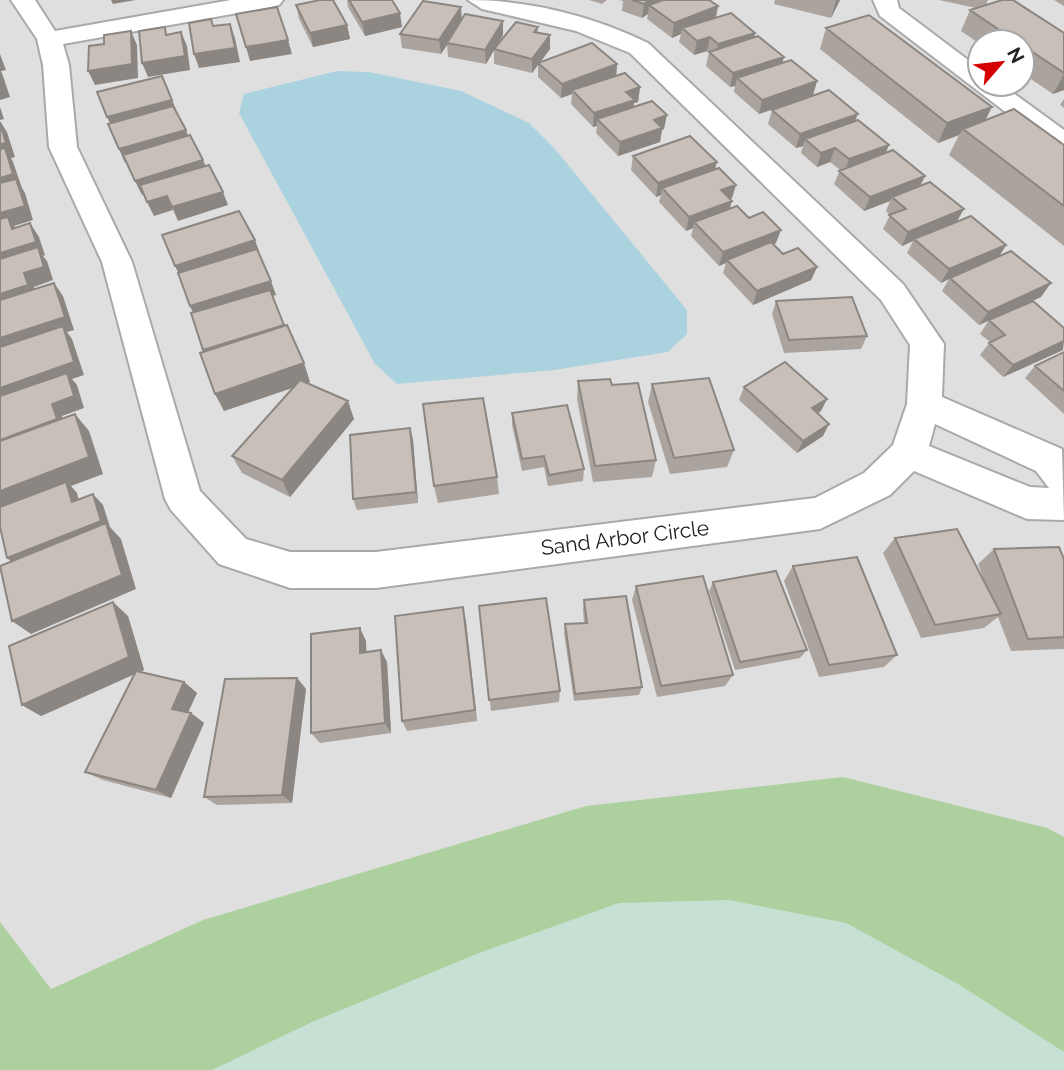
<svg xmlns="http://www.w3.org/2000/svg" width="1064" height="1070" font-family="Raleway,sans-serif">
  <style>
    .residential { fill: #e0dfdf; fill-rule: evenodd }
    .forest { fill: #add19e }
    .wetland { fill: #c6e0d4 }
    .water { fill: #aad3df }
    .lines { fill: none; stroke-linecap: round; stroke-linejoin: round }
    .minor-casing { stroke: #a9a9a9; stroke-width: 4 }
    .minor { fill: #fff; fill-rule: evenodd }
    .wall { fill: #aba49e }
    .shaded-wall { fill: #8b8681 }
    .building { fill: #c7bfb8; stroke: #8b8681; stroke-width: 2 }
    .labels { text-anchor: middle; stroke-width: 5; stroke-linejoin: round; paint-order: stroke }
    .street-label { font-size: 21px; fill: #222; stroke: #fff }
  </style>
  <rect width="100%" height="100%" fill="#f2efe9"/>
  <path class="residential" d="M0 0H1064V1070H0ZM980 42H1022V84H980Z"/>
  <path class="forest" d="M843 777 1047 828 1064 837V1070H0V922L51 989 203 920 586 806Z"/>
  <path class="wetland" d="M729 900 846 923 958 984 1064 1052V1070H212L312 1022 479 953 619 903Z"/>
  <path class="water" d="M337 71 369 72 461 91 529 123 555 149 687 310V334L668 352 554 370 397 384 375 364 239 113 244 94Z"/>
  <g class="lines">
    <g class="minor-casing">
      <path id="minor" d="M11 0H35L55 31 231 0H283L279 5 271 7 63 44 69 65 77 147 132 262 200 491 246 539 290 552H376L815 498 864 473 893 445 907 404 910 345 881 300 630 53 576 31 482 9 468 0C529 0 593 16 648 43L903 284 944 344 942 397 1062 449 1064 520 1027 519 914 471 890 495 820 529 376 588H290L219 564 171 510 165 499 102 262 49 147 43 65 37 39ZM935 424 1036 471 1049 488 1030 487 929 446Z
        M873 0H897L899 8 980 69V84H1001L1064 130V151L1054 149 880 16Z"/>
    </g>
    <use href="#minor" class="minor"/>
  </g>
  <path class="wall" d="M347 0H392L402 27 365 36 348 7Z
    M589 0H607L602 4Z
    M619 0H709L718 6 716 18 755 33 754 38 784 57 782 63 817 81 813 95 759 114 734 92 735 86 730 87 706 66 709 52 707 51 694 55 679 42 681 34 672 38 647 19 648 14 642 18 622 11 623 1Z
    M775 0H840L831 18 774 4Z
    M939 0H988L986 5 1064 33V90L1053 94 1022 73V42H980V44L961 31 970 10 976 8Z
    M1054 0H1064V6Z
    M296 5 347 25 350 39 313 47 299 19Z
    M462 19 503 35 496 47 538 27V33L550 35V49L540 62 617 64 616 76 640 87 638 102 634 103V107L664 129 662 130 660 142 618 156 596 133 597 126 593 127 571 104 572 94 561 98 538 77V65L532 73 494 64V50L486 64 448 57 447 45 441 54 402 48 400 34Z
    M826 28 985 120 1064 145V246L949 155 959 135 938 143 820 49Z
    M1064 99V108L1060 105Z
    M772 110 855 121 889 145 885 153 925 176 920 186 958 221 1006 245 999 257 1041 297 979 325 942 291 949 279 941 283 907 253 913 241 902 246 883 229 890 215 886 211 890 201 864 211 834 184 840 170 830 162 817 167 801 153 803 146 796 148 768 124Z
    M633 156 715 169 732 198 730 199V209L776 243 774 244 783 254 817 267 811 280 753 305 723 273 726 263 719 266 691 236 693 228 686 231 659 202 661 195 656 197 631 170Z
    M259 254 276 295H273L284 325 310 382 307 383 354 419 290 497 242 473 232 456 293 387 224 411 204 352 193 313 178 273Z
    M776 301 867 336 861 349 784 353 772 314Z
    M989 320 1063 350 1003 377 980 355 990 342 980 334Z
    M1064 352V414L1025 378 1035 366Z
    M578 381 612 385 656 460 652 477 593 482 577 399Z
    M652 384 734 450 727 467 670 474 648 402Z
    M744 387 821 411 817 413 823 436 797 453 739 400Z
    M512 413 584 469 583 481 548 486 544 467 522 471 512 425Z
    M410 428 413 440 418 503 357 510 353 499Z
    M497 477 499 494 438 503 434 486Z
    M895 538 986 586 978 564 994 549 1064 559V649L1011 651 998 617 984 628 921 638 883 553Z
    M793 566 897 655 884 667 819 677 784 581Z
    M713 582 807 650 800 658 735 670 709 591Z
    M636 586 733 675 725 686 657 697 632 600Z
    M584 600 642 687 639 695 574 701 564 633 565 624 584 623 583 610Z
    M479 606 560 691 559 702 491 711Z
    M463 607 477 721 407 731 402 721Z
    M128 616 144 670 140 671 184 682 197 693 188 712 191 713 204 723 171 798 103 780 85 772 134 674 41 716 22 705Z
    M366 641V652L387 662 391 733 320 743 311 733Z
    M297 678 306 689 292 803 217 805 204 797Z"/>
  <path class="shaded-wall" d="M111 0H136L113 4Z
    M649 0H664L649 5 648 14 642 18 644 4Z
    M836 0H840L831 18Z
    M718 6 715 20 682 28 681 34 672 38 674 23Z
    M461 7 462 21 447 43V45L441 54 439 40Z
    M400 13 402 27 365 36 362 22Z
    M503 21V35L486 64 485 50Z
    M230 24 235 38 240 62 199 68 194 54Z
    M347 25 350 39 313 47 310 33Z
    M131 31 137 45 138 78 95 85 88 71Z
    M181 32 187 46 190 70 148 77 142 63Z
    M755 33 752 47 716 58 718 44Z
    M550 35V49L539 64 538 63V65L532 73V59Z
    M710 37 707 51 694 55 697 41Z
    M288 40 292 54 250 61 246 47Z
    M0 54 6 70 1 71 3 76 10 97 0 100Z
    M784 57 780 71 737 78 735 86 730 87 733 73Z
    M617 64 616 78 572 90V94L561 98 562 84Z
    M1064 74V90L1053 94Z
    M817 81 813 95 759 114 762 100Z
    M640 87 638 102 634 103 633 114 597 119V126L593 127 594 113 626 92Z
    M172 100 178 114 114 131 107 117Z
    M0 107 4 119 0 120Z
    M992 107 982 127 963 129 959 135 938 143 947 123Z
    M858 114 852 128 805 139 803 146 796 148 800 134Z
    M667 115 664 129 662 130 660 142 618 156 620 142 654 120Z
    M0 121 7 132 15 157 11 158 13 162 22 188 25 193 33 220 14 226 17 230H0Z
    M186 130 191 144 125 163 119 149Z
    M889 145 883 159 844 173 849 159Z
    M835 148 830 162 817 167 821 153Z
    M203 160 209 174 142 195 135 181Z
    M717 162 713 176 662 188 661 195 656 197 658 183Z
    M925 176 918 190 892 197 890 201 864 211 870 197Z
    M736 185 732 198 718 204 721 190Z
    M223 192 228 205 178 221 172 207Z
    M167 196 173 210 154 216 147 202Z
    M732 201 728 215 694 222 693 228 686 231 689 217Z
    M964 209 956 223 914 239 913 241 902 246 908 232Z
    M30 223 39 237 45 255 43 256 47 261 53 280 34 287 37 298 0 310V253Z
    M781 230 776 243 729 262 727 260 726 263 719 266 723 252Z
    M255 240 260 254 182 280 175 266Z
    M1006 245 998 258 950 278 949 279 941 283 949 269Z
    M817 267 811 280 753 305 757 291Z
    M271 281 276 295 196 319 190 306Z
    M54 283 63 296 74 330 67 332 72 339 84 375 72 379 77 385 84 408 62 416 67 431 0 450V338Z
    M1051 283 1041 297 979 325 988 312Z
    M1064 341 1063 350 1003 377 1013 365Z
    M304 363 310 382 224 411 215 394Z
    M827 399 821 411 806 421 812 408Z
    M348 401 354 419 290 497 282 480Z
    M75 414 89 431 103 474 71 486 77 493 82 513 6 511 0 506V491Z
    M829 424 823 436 797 453 803 441Z
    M410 428 413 440 418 503 416 492Z
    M93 494 103 505 110 527 121 539 136 589 31 634 12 621 19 568 7 558Z
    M113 602 128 616 144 670 41 716 22 705Z
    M463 607 466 621 477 721 475 710Z
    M360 628 366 641 367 665 360 653Z
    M381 650 387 662 391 733 385 723Z
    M297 678 306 689 292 803 282 795Z
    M184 682 197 693 185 719 172 709Z
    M191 713 204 723 171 798 156 790Z"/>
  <path class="building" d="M320 0H333L347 25 310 33 296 5Z
    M349 0H392L400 13 362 22Z
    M632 0H649L644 4Z
    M663 0H709L718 6 674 23 649 5Z
    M1002 0H1013L1064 33V73L1022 45V42H1017L970 10Z
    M423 1 461 7 439 40 400 34Z
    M277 7 288 40 246 47 236 14Z
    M731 13 755 33 718 44 710 37 697 41 682 28Z
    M465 14 503 21 485 50 447 43Z
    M869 15 992 107 947 123 826 28Z
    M211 19 213 26 230 24 235 48 194 54 189 23Z
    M516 22 538 27 534 32 550 35 532 59 494 49Z
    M165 27 166 35 181 32 185 56 142 63 139 31Z
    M131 31 132 64 88 71 89 46 104 44V35Z
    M758 36 784 57 733 73 709 52Z
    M592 43 617 64 562 84 538 63Z
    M791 60 817 81 762 100 737 78Z
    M625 73 640 87 626 92 635 100 594 113 572 90Z
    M162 76 172 100 107 117 97 92Z
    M829 90 858 114 800 134 772 110Z
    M652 101 667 115 654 120 662 128 620 142 597 119Z
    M173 106 186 130 119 149 108 124Z
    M1014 109 1064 145V206L963 129Z
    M858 120 889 145 849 159 835 148 821 153 805 139Z
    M0 123 6 143 0 144Z
    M190 135 203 160 135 181 123 155Z
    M690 136 717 162 658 183 633 156Z
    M5 148 13 174 0 178V149Z
    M893 150 925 176 870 197 839 171Z
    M209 165 223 192 172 207 167 196 147 202 140 185Z
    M719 168 736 185 721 190 732 201 689 217 662 188Z
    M16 179 25 206 0 213V183Z
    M930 182 964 209 908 232 889 215 906 209 892 197Z
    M737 206 749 218 763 212 781 230 723 252 694 222Z
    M239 211 255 240 175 266 162 235Z
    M971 216 1006 245 949 269 914 239Z
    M8 217 12 229 30 223 36 242 0 253V219Z
    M771 242 783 254 798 248 817 267 757 291 727 260Z
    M38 247 44 267 24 273 28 285 0 294V259Z
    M257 249 271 281 190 306 178 273Z
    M1011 251 1051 283 988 312 950 278Z
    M54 283 65 317 0 338V300Z
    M270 290 284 325 203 350 191 313Z
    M852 297 867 336 789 340 776 301Z
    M1033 301 1064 328V341L1013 365 989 343 1005 335 989 320Z
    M287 325 304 363 215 394 200 353Z
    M63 326 74 362 0 388V347Z
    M1064 352V391L1035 366Z
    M785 362 827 399 812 408 829 424 803 441 744 387Z
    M67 373 74 396 52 404 57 419 0 440V396Z
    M709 378 734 450 674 458 652 384Z
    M610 379 612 385 638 383 656 460 595 466 578 381Z
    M300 380 348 401 282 480 232 456Z
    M483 398 497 477 434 486 423 404Z
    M567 405 584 469 549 475 544 456 522 459 512 413Z
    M75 414 89 457 0 491V441Z
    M410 428 416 492 353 499 350 435Z
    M66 482 72 502 93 494 101 521 7 558 0 527V507Z
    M106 523 122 575 12 621 0 566Z
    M957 529 1001 614 935 625 895 538Z
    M1059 547 1064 559V637L1028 639 994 549Z
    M857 557 897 655 829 665 793 566Z
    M776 571 807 650 740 662 713 582Z
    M703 576 733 675 661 686 636 586Z
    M626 596 642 687 575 694 565 624 587 623 584 600Z
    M546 598 560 691 489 700 479 606Z
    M113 602 129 657 22 705 9 646Z
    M463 607 475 710 402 721 395 616Z
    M360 628V653L381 650 385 723 311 733V634Z
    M136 671 184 682 172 709 191 713 156 790 85 772Z
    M297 678 282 795 204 797 225 679Z"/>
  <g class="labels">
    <g class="street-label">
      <text transform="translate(625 538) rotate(-7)" y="7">Sand Arbor Circle</text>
    </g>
  </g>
  <g transform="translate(1001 63) rotate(62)"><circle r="33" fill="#ffffff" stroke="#a7a7a7" stroke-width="2"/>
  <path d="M0-5L12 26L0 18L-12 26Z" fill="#d40000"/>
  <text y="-10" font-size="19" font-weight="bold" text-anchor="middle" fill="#222222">N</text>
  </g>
</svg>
